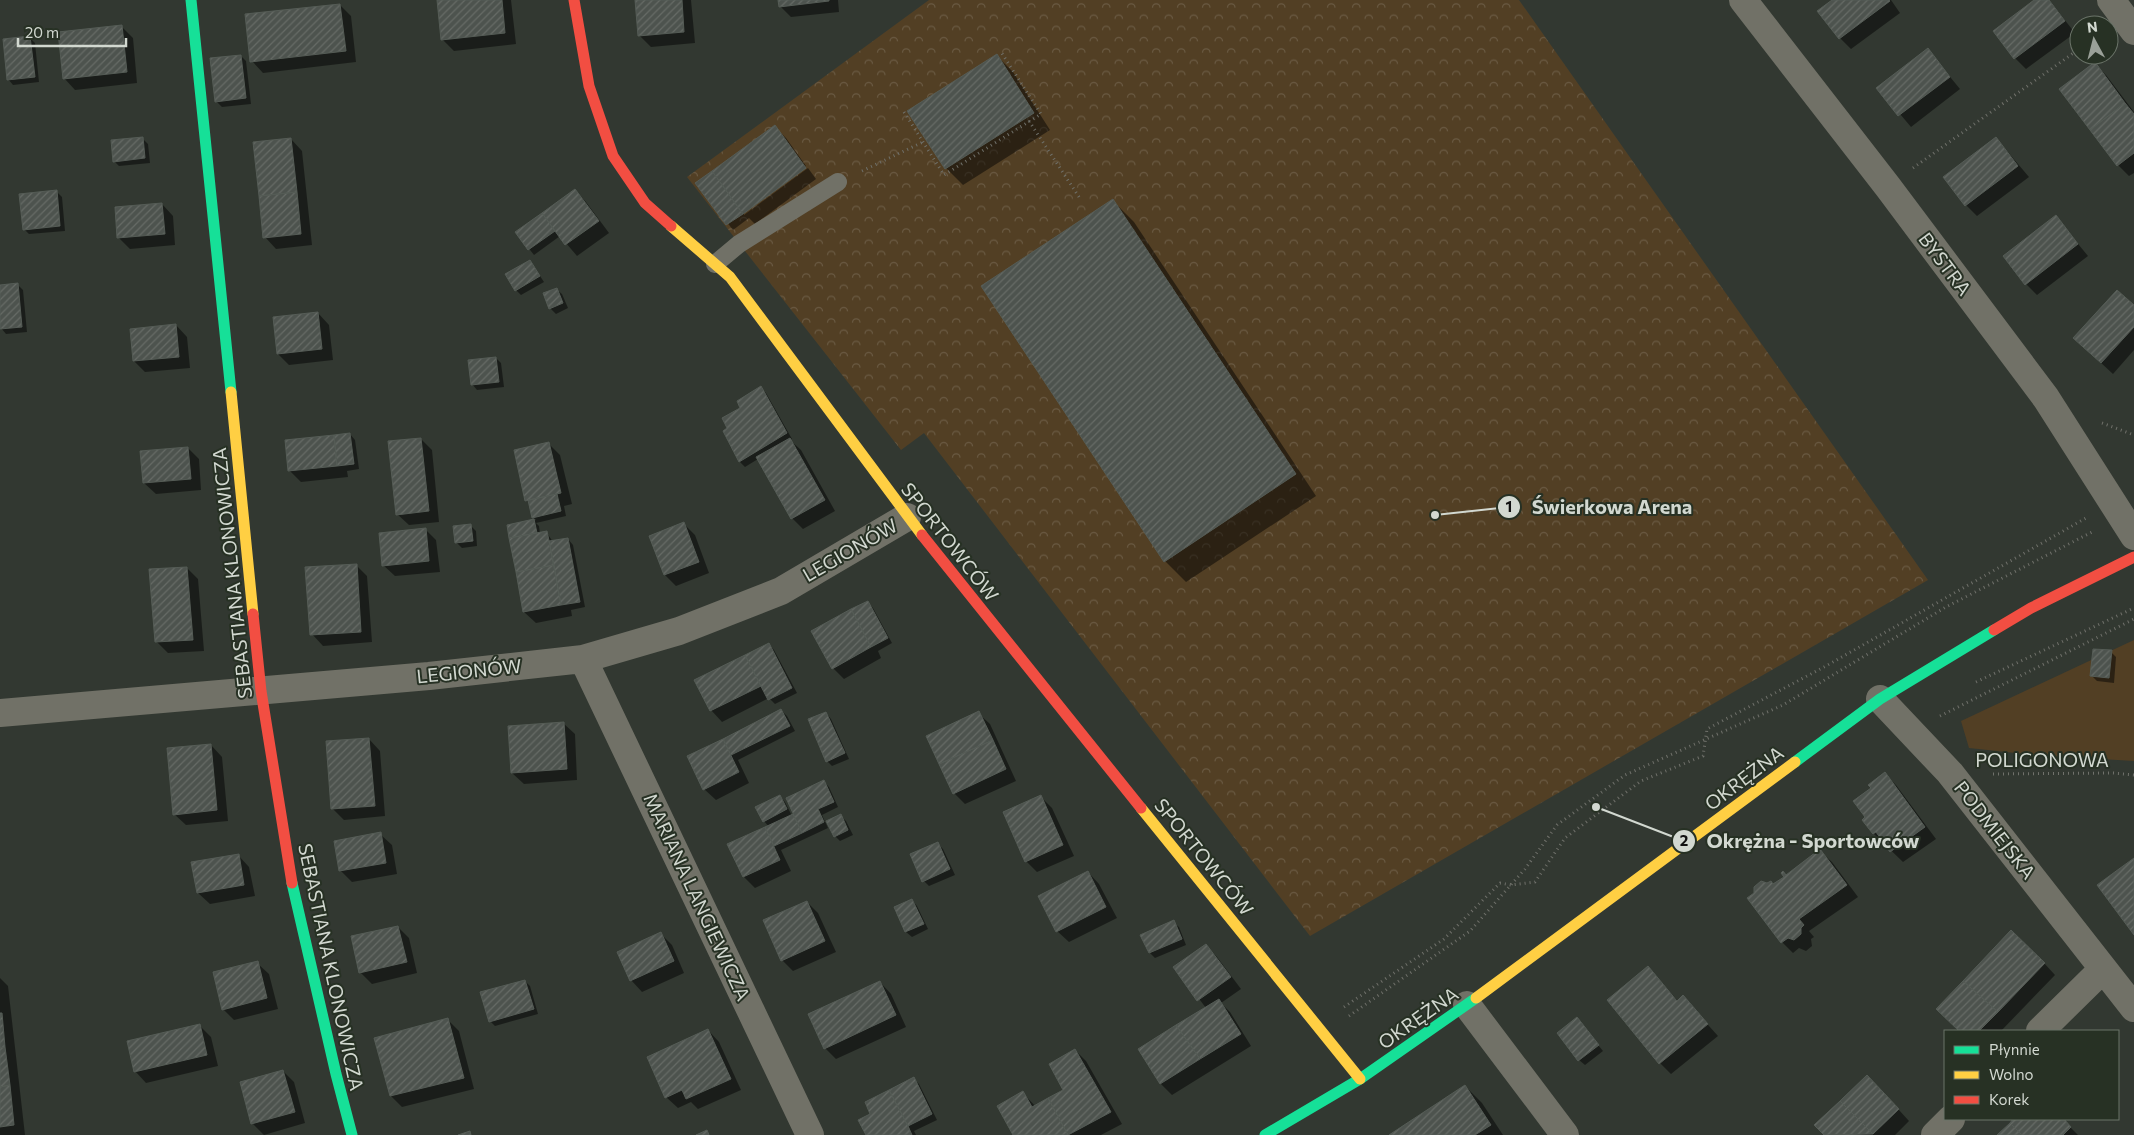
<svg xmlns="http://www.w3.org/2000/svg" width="2134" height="1135" font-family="Commissioner,sans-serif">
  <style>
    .green { fill: #523f24 }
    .park { fill: url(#park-crowns) }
    .shadow { fill: #0007 }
    .building { fill: url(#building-hatch); stroke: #555c56 }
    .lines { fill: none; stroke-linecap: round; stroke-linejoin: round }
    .path { stroke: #70716b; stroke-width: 3; stroke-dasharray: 1 4; stroke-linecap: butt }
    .lane { stroke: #717167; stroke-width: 18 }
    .street { stroke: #717167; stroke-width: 28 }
    .fast { stroke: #16e098; stroke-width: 11 }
    .slow { stroke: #ffcf43; stroke-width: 11 }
    .jam { stroke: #f24e42; stroke-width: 11 }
    .labels { text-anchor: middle; stroke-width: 4; stroke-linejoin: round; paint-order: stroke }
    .street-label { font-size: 19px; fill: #d2d8d0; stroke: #273124 }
    .leader { fill: none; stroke: #d2d8d0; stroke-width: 2 }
    .callout-dot { fill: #d2d8d0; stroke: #273124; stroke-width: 2 }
    .mark-label { font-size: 15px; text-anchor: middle; font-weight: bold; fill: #111 }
    .callout-label { font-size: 20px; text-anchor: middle; font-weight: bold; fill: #d2d8d0; stroke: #273124; stroke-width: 4; stroke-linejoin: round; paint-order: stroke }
  </style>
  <defs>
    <pattern id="park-crowns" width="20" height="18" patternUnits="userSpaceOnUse" patternTransform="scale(1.25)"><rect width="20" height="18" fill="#523f24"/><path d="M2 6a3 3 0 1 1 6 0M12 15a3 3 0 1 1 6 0" fill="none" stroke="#6a5a43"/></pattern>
    <pattern id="building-hatch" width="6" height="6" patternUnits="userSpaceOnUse" patternTransform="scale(1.25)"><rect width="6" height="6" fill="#4d534e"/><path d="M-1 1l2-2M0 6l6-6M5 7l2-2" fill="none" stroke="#666b66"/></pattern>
  </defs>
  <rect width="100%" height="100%" fill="#323831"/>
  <path class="green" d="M2134 640V761L2034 755 1969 748 1961 721Z"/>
  <path class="park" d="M929 0H1519L1928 580 1310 936 924 433 901 450 687 177Z"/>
  <path class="shadow" d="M438 0H511L516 44 454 51 443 40Z
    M636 0H691L695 43 651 47 639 35Z
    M779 0H838L839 12 791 17 780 6Z
    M1834 0H1891L1900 13 1851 49 1840 38Z
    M2036 0H2049L2075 33 2026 69 2015 58Z
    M340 5 351 16 356 62 263 73 252 61Z
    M121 26 133 38 137 83 75 90 64 78Z
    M30 38 35 43 39 82 13 85 8 79Z
    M1928 50 1960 89 1911 127 1878 88Z
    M996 55 1013 72 1050 130 963 185 946 168Z
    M241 56 246 61 251 104 222 107 216 101Z
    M2095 64 2106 75 2134 112V173L2129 176 2118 165Z
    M774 126 786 138 806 166 744 211V215L808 168 816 179 755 224 749 218 733 230 697 183Z
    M142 138 148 144 150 163 119 166 114 161Z
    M1996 138 2029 177 1977 216 1966 205Z
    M291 139 302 151 312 245 276 249 265 237Z
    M575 190 586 202 609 233 577 256 560 236 534 255 516 232Z
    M56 191 62 197 65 231 29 234 24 229Z
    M1113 201 1134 222 1316 496 1186 582 1165 561Z
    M162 204 173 216 175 245 130 249 119 238Z
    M2056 217 2088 256 2037 295 2026 284Z
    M530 261 544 282 521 295 516 290Z
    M17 284 23 290 27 332 6 334 1 328 0 286Z
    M556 289 562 294 568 308 556 314 550 308Z
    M2134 307V350L2113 374 2086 349Z
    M318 313 329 325 333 360 289 365 278 354Z
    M176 325 187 337 190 368 145 372 134 361Z
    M496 358 501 363 504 387 477 390 472 384Z
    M761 388 766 393 792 439 790 440 801 450 835 511 803 529 792 518 758 459 745 467 740 462 724 432 729 428 742 408Z
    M350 434 355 440 359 469 347 471 348 477 301 482 289 470Z
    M421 439 432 450 439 522 409 525 397 514Z
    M549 444 560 455 572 504 564 506 566 516 536 523 539 526 540 534 547 533 553 542 568 539 573 545 585 607 571 610 572 616 536 623 524 612 508 526 536 520 533 517 530 504 527 500Z
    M188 448 199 459 201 490 156 494 144 483Z
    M684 524 695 535 709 573 676 586 665 575Z
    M470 525 476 531 477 546 462 548 456 542Z
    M425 529 436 540 440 572 395 576 383 565Z
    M356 565 367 576 372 642 323 646 312 634Z
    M187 568 198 579 204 651 168 653 157 642 151 571Z
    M867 602 873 608 892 643 878 651 881 658 844 679 833 668Z
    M769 644 774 650 797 693 775 704 769 698 722 722 711 710Z
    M2111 652 2116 657 2114 683 2097 681 2092 676Z
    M781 710 787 716 795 731 738 760 749 783 716 800 704 789 723 740Z
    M826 713 831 719 849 759 832 766 827 761Z
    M978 713 990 724 1016 781 965 804 954 793Z
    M563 723 575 734 577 780 524 784 512 773Z
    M369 739 380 751 385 816 344 820 333 809Z
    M211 745 222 757 228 821 186 825 174 814Z
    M1885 774 1896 785 1936 839 1903 862 1874 834 1864 820 1866 818 1873 789Z
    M824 782 829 787 838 807 822 815 828 828 781 850 791 871 755 888 744 877 729 845 769 827 764 821 780 796 785 802 792 816Z
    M1041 797 1052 808 1074 856 1037 872 1026 861Z
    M840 815 846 821 853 835 840 841 835 836Z
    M380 834 392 845 397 874 352 882 340 870Z
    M937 843 943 849 955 875 929 886 924 881Z
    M1820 851 1832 862 1858 897 1809 931 1814 937 1811 939 1812 946 1806 951 1799 948 1793 953 1782 942 1773 886Z
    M238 855 249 867 255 896 210 904 198 893Z
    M1088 872 1099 884 1117 918 1069 942 1057 931Z
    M912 900 917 906 928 929 912 937 906 932 895 908Z
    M807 902 818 913 836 952 793 971 782 960Z
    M1173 922 1179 927 1186 945 1155 958 1150 953Z
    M398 927 409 938 417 973 372 984 360 972Z
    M661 934 672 945 684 973 642 992 631 980Z
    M1206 945 1217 957 1241 989 1221 1003 1230 1012 1251 1046 1172 1095 1161 1084 1139 1049 1206 1008 1175 967Z
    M257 963 269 974 278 1009 234 1020 223 1009Z
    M2044 963 2055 975 2001 1031H1960L1937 1009Z
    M1648 968 1678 1001 1683 997 1718 1036 1671 1074 1660 1063Z
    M0 978 8 986 25 1135H0Z
    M525 981 530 986 538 1014 495 1026 490 1021Z
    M880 982 891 994 906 1027 836 1059 825 1048Z
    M1577 1019 1603 1051 1585 1065 1579 1060Z
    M448 1020 459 1031 474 1089 402 1107 391 1096Z
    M200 1026 211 1037 218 1066 146 1083 135 1071Z
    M708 1030 719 1042 741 1090 698 1109 691 1102 678 1108 666 1097Z
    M1075 1050 1086 1061 1122 1124 1101 1135H1014L1023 1093 1036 1107 1064 1090Z
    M283 1071 294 1082 305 1123 264 1135 252 1123Z
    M914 1079 919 1084 937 1120 914 1131 916 1135H867Z
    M1465 1086 1482 1103 1503 1135H1391Z
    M1879 1088 1909 1121 1895 1135H1825L1816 1125Z
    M2015 1119H2062L2078 1135H1999Z"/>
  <path class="building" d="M437 0H502L505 33 441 40Z
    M635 0H682L684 32 638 36Z
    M778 0H829V1L779 7Z
    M1832 0H1889L1890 1 1839 39 1817 11Z
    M2034 0H2049L2065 21 2014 59 1993 31Z
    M340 4 346 51 250 62 245 14Z
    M122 25 127 72 63 79 58 32Z
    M30 36 35 77 7 80 3 39Z
    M1928 48 1950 77 1898 116 1876 88Z
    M997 54 1034 113 945 169 907 111Z
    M241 55 246 98 215 102 210 58Z
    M2095 62 2125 103 2090 130 2059 89Z
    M2125 103 2134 114V153L2117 166 2090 130Z
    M775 125 806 168 743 214 712 171Z
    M143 137 145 158 113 162 111 140Z
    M1996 137 2018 166 1965 206 1943 177Z
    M291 138 297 192 259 196 253 142Z
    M712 171 743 214 726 225 695 183Z
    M575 189 599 221 565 245 542 213Z
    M57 190 60 226 23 230 19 194Z
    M297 192 301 234 263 238 259 196Z
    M1113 199 1296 474 1164 562 981 286Z
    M162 203 165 234 117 238 115 207Z
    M542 213 555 231 528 250 515 232Z
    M2056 215 2078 244 2025 285 2003 256Z
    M530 260 540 276 515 291 505 274Z
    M18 283 22 327 0 329V285Z
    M557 288 563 303 549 309 543 293Z
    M2117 290 2134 305V327L2101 363 2073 338Z
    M318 312 322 349 277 354 273 317Z
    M176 324 179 357 133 361 130 329Z
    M496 357 499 382 471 385 468 360Z
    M761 386 787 433 739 462 723 431 727 428 722 418 740 408 737 401Z
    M350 433 354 464 337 466 334 435Z
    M334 435 337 466 288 471 285 440Z
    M421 438 429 511 396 515 388 441Z
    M790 438 825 500 791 519 756 457Z
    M549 442 561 493 525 501 514 450Z
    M188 447 191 479 143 483 140 451Z
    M557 494 561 511 532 518 528 500Z
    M534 519 537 533 509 538 507 525Z
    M684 522 699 562 664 575 649 536Z
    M471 524 473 541 455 543 453 526Z
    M426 528 429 561 382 566 379 533Z
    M547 531 554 565 516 572 509 538Z
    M568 538 580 602 561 605 549 541Z
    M357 564 361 632 310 635 305 567Z
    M554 565 561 605 523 612 516 572Z
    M187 567 193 640 155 642 149 569Z
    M868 601 888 638 871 647 851 609Z
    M851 609 871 647 832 669 811 631Z
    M769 643 792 688 768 700 745 655Z
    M2093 649 2112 650 2109 678 2090 676Z
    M745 655 761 686 710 711 694 680Z
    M781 709 790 726 731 755 723 739Z
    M979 711 993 740 939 764 926 736Z
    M826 712 845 753 826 762 808 719Z
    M564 722 567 769 511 773 508 726Z
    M369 738 375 806 331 809 326 741Z
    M723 739 739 772 703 790 687 756Z
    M993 740 1006 769 953 794 939 764Z
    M211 744 217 810 173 815 167 748Z
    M1885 772 1925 827 1890 852 1876 832 1873 834 1862 820 1865 817 1853 801 1871 788 1868 785Z
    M824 780 834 802 818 809 824 822 802 833 786 798Z
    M780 795 787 809 763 822 755 807Z
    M1041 795 1063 845 1025 862 1003 812Z
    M793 814 802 833 774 846 765 827Z
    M841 814 848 830 834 837 826 821Z
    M765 827 780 860 743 877 727 844Z
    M381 832 386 863 339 871 334 841Z
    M938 842 950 869 922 882 910 854Z
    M1820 849 1847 885 1799 919 1804 925 1801 928V934L1794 940 1788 938 1781 943 1747 898 1754 893V887L1761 881 1767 883 1771 881 1773 884 1784 877 1781 873 1783 871 1786 875Z
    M239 854 244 885 197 893 191 862Z
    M2134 858V935L2097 885Z
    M1088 871 1106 907 1056 932 1038 896Z
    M912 899 924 924 905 932 894 907Z
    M807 901 825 941 781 961 763 920Z
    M1174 920 1182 939 1149 953 1140 935Z
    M398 926 407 962 359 973 351 936Z
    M2011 930 2045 963 1998 1012 1963 981Z
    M661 932 674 961 630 981 617 952Z
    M1206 944 1231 977 1197 1001 1173 967Z
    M258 961 267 998 222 1010 213 972Z
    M1648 966 1677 1001 1683 995 1708 1024 1659 1064 1607 1000Z
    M525 980 534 1009 489 1022 480 992Z
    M880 981 896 1015 824 1049 808 1014Z
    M1963 981 1998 1012 1979 1031H1959L1936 1009Z
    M1219 999 1241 1034 1200 1059 1176 1025Z
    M0 1013H2L5 1047 0 1048Z
    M1577 1017 1599 1045 1578 1061 1557 1033Z
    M448 1018 464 1078 390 1096 374 1038Z
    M200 1024 207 1055 134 1072 127 1041Z
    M1176 1025 1200 1059 1160 1084 1138 1049Z
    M708 1029 731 1079 686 1099 682 1090 665 1098 647 1057Z
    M5 1047 10 1085 0 1087V1048Z
    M1075 1049 1111 1112 1068 1135 1048 1098 1063 1090 1049 1064Z
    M283 1070 295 1112 251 1124 240 1082Z
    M1867 1075 1899 1109 1873 1134 1840 1101Z
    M914 1077 932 1114 908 1126 889 1090Z
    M10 1085 14 1125 0 1127V1087Z
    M1465 1085 1491 1125 1475 1135H1389Z
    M889 1090 908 1126 912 1135H866L858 1120 870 1114 865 1102Z
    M1023 1091 1032 1107 1048 1098 1068 1135H1013L997 1106Z
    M1840 1101 1873 1134 1824 1135 1814 1125Z
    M2013 1119H2064L2071 1127 2063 1135H2022L2010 1123Z
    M2010 1123 2022 1135H1997Z
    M707 1130 709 1135H696Z
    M470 1131 471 1135H458Z"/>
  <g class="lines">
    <path class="path" d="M904 112 944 175 1041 114 1001 52
      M1029 121 1081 200
      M1913 168 2079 49
      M862 171 923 142
      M2102 423 2134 435
      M1976 682 2134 608
      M1940 716 2134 619
      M1993 774 2113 773 2134 775
      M1344 1007 1444 939 1500 883 1511 885 1535 882 1565 838 1641 781 1703 756 1707 729 1826 666 2086 518
      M1349 1016 1470 931 1525 869 1557 825 1625 775 1783 705 1946 607 2094 531"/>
    <path class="lane" d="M715 264 739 244 838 182"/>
    <path class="street" d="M1743 0 1888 187 2046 398 2134 536
      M2111 0 2134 31
      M583 659 810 1135
      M1880 699 1950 773 2134 1008
      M0 713 429 676 583 659 679 631 781 591 907 517
      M1467 1005 1565 1135
      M2040 1031 2103 969
      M1935 1135 1951 1119"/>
    <path class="fast" d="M191 0 231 392
      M1795 762 1880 699 1994 630
      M292 883 336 1074 352 1135
      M1265 1135 1360 1079 1476 998"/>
    <path class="slow" d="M671 226 730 277 922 535
      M231 392 253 614
      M1141 808 1360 1079
      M1476 998 1795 762"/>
    <path class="jam" d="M574 0 589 86 613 156 645 203 671 226
      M922 535 1141 808
      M253 614 261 691 292 883
      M1994 630 2031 608 2134 557"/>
  </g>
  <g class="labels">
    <g class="street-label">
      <text transform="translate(1945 264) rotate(53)" y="7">BYSTRA</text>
      <text transform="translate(950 542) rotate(52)" y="7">SPORTOWCÓW</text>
      <text transform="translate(850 550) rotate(-30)" y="7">LEGIONÓW</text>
      <text transform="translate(232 573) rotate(-96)" y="7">SEBASTIANA KLONOWICZA</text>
      <text transform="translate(469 671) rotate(-6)" y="7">LEGIONÓW</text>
      <text x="2042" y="767">POLIGONOWA</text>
      <text transform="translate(1744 778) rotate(-37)" y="7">OKRĘŻNA</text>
      <text transform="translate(1995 830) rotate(52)" y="7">PODMIEJSKA</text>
      <text transform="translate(1204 857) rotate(51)" y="7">SPORTOWCÓW</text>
      <text transform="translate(697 897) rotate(65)" y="7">MARIANA LANGIEWICZA</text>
      <text transform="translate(331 967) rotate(78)" y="7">SEBASTIANA KLONOWICZA</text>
      <text transform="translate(1418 1018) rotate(-35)" y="7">OKRĘŻNA</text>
    </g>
  </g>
  <path class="leader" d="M1435 515L1509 507M1596 807L1684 841"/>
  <g class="callout-dot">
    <circle cx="1435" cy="515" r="5"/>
    <circle cx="1596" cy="807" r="5"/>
    <circle cx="1509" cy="507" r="12"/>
    <circle cx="1684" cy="841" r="12"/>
  </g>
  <g class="mark-label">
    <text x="1509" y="512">1</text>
    <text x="1684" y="846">2</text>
  </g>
  <g class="callout-label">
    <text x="1612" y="514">Świerkowa Arena</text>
    <text x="1813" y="848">Okrężna - Sportowców</text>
  </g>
  <rect x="1944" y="1030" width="175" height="90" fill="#273124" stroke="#6b7469"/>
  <rect x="1954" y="1046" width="25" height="8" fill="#16e098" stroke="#6b7469"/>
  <text x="1989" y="1055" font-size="15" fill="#d2d8d0">Płynnie</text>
  <rect x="1954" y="1071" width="25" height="8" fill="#ffcf43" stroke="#6b7469"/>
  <text x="1989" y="1080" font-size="15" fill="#d2d8d0">Wolno</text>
  <rect x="1954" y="1096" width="25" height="8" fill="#f24e42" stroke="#6b7469"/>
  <text x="1989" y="1105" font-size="15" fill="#d2d8d0">Korek</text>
  <g transform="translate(2094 40) rotate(353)"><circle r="24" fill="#273124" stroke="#6b7469"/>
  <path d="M0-4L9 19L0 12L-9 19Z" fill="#9aa098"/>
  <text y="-8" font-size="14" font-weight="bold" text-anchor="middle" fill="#d2d8d0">N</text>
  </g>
  <path d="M18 38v8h108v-8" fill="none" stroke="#d2d8d0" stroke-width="2.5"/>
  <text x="25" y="38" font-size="15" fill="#d2d8d0" stroke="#273124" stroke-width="4" paint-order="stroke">20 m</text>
</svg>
